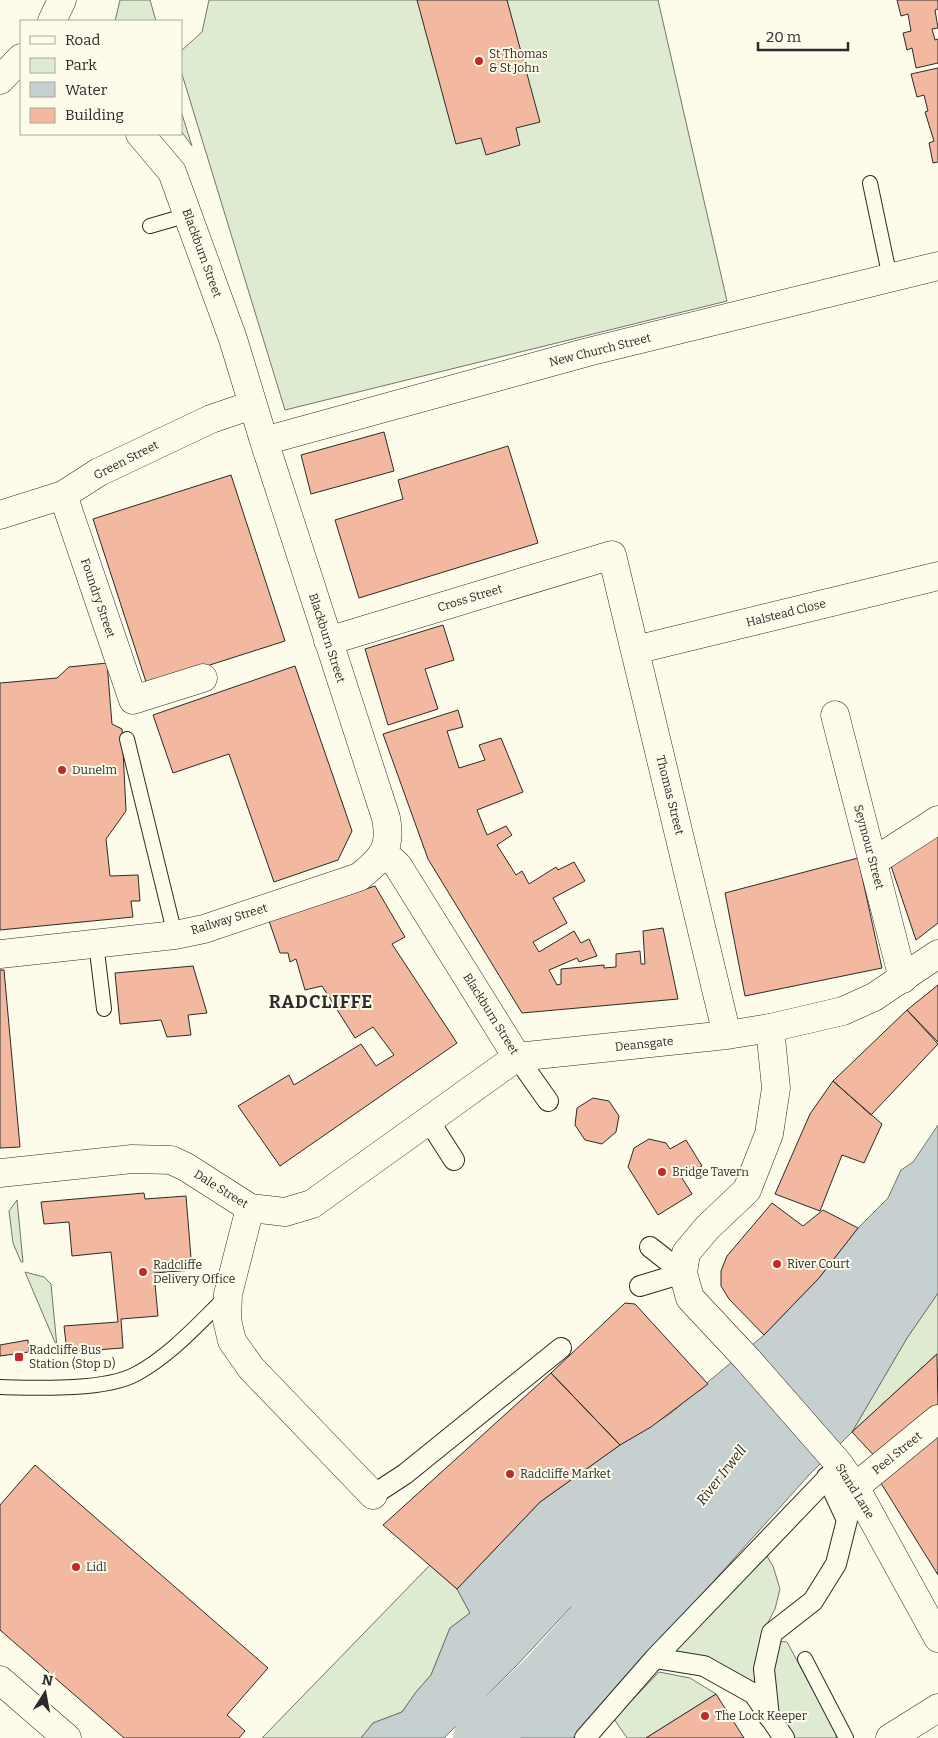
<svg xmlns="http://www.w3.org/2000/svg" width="938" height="1738" font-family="Bitter,serif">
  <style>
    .green { fill: #deebd1; stroke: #74746e }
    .water { fill: #c7d0d0; stroke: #74746e }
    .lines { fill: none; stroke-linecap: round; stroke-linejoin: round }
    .river { stroke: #c7d0d0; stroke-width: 54 }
    .building { fill: #f2b8a0; stroke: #2b2b2b }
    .service-casing { stroke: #2b2b2b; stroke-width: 16 }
    .pedestrian-casing { stroke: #2b2b2b; stroke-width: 22 }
    .minor-casing { stroke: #2b2b2b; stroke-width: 29 }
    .tertiary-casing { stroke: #2b2b2b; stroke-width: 29 }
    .primary-casing { stroke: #2b2b2b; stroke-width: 29 }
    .service { stroke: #fdfbea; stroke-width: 14 }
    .pedestrian { stroke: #fdfbea; stroke-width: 20 }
    .minor { stroke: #fdfbea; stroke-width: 28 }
    .tertiary { stroke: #fdfbea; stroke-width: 28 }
    .primary { stroke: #fdfbea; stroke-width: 28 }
    .poi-dot { fill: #c62828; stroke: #fdfbea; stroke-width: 2 }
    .labels { text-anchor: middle; stroke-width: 4; stroke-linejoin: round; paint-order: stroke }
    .poi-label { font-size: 12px; fill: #2b2b2b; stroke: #fdfbea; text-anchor: start }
    .street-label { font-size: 12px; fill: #2b2b2b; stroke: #fdfbea }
    .water-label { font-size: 14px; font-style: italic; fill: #2b2b2b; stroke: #fdfbea }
    .district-label { font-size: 18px; font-weight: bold; letter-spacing: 1px; fill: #2b2b2b; stroke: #fdfbea }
  </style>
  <rect width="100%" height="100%" fill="#fdfbea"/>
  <path class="green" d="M120 0H150L156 21H115Z
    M209 0H658L727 301 285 410 181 71V51L202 32Z
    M181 111 192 146 181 131Z
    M17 1200 23 1262H21L13 1243 9 1211Z
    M25 1272 44 1277 51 1284 57 1347Z
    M938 1293V1353L852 1432 907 1338Z
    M765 1553 773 1566 780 1589 775 1609 763 1632 761 1694 666 1656Z
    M430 1565 457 1589 470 1613 450 1628 431 1675 416 1692 402 1712 373 1723 361 1738H262Z
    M774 1641 787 1642 836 1733V1738H793C771 1711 771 1674 774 1641Z
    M659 1672 690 1678 716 1694 646 1738H627L614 1719Z"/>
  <path class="water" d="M938 1125V1293L907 1338 852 1432 809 1475 573 1738H514L532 1721 617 1607 611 1588 570 1608 519 1663 444 1738H361L373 1723 402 1712 416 1692 431 1675 450 1628 470 1613 457 1589 540 1502 620 1445 671 1413 764 1335 819 1278 858 1228 888 1198 901 1170 913 1162Z"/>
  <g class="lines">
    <path class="river" d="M480 1738 547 1676 664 1542"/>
  </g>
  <path class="building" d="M417 0H507L540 122 516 128 520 145 486 155 481 138 456 144Z
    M897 0H938V9L935 10 938 28 932 29 935 40 938 39V63L916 68 912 48 907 50 903 33 911 31 908 14 901 16Z
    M938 68V162L933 163 929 143 934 141 925 112 928 111 924 95 917 97 911 74Z
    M384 432 394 471 311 494 301 455Z
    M508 446 538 543 359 598 335 520 403 499 398 480Z
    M231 475 285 641 147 685 93 519Z
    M443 625 454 660 425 669 438 709 388 725 365 649Z
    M107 663 112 724 122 729 126 811 106 839 110 876 138 875 140 901H131L133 917 0 930V683L57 678 69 667Z
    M295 666 352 831 338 860 274 882 229 754 173 773 153 715Z
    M458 710 463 727 447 731 459 768 485 760 479 745 501 738 523 792 477 810 487 835 506 826 512 835 497 845 516 875 522 871 529 884 556 867 558 870 574 862 585 881 553 898 567 923 533 942 539 952 574 931 581 943 589 939 597 956 579 962 577 958 549 970 557 985 561 984V969L604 965V968L616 967V954L640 951 641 964H645L643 931 663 928 678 999 522 1013 428 859 383 734Z
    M938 831V923L916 940 890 863Z
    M858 858 882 968 745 996 725 893Z
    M375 886 405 937 392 944 457 1043 280 1166 238 1106 289 1075 294 1085 361 1044 376 1066 394 1055 373 1027 355 1038 322 986 305 990 296 959 290 962 288 953H280L269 921Z
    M193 966 207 1013 188 1015 191 1035 167 1037 161 1020 120 1024 115 973Z
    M0 970H4L20 1147 0 1148Z
    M938 985V1042L907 1010Z
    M907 1010 938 1044 871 1115 833 1081Z
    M833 1081 882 1124 864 1163 842 1155 820 1211 775 1194 810 1114Z
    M593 1098 609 1101 619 1116 616 1132 602 1144 585 1140 575 1125 577 1108Z
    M649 1139 666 1143 670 1149 686 1140 702 1166 682 1178 692 1194 658 1215 628 1167 634 1148Z
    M144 1193 145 1199 186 1196 192 1270 154 1273 158 1316 121 1319 123 1348 67 1352 64 1326 118 1322 111 1252 72 1256 69 1222 44 1224 41 1202Z
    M772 1203 803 1226 823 1210 858 1228 819 1278 764 1335 729 1299 721 1286V1271L727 1256Z
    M625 1303 635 1304 708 1384 651 1427 620 1445 551 1373Z
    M28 1340 29 1352 0 1356V1345Z
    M937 1354 938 1408 880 1462 852 1432Z
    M551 1373 620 1445 540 1502 457 1589 383 1525Z
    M938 1434V1575L879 1480Z
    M35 1465 268 1668 227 1715 245 1731 239 1738H124L0 1630V1505Z
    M716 1694 744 1738H646Z"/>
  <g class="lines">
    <g class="service-casing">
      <path id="service" d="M870 183 890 278
        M150 226 188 215
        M127 739 175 935
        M96 943 104 1009
        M0 1387C36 1388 105 1391 136 1374 171 1355 198 1324 226 1297
        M805 1659 846 1738"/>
    </g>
    <g class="pedestrian-casing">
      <path id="pedestrian" d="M517 1057 548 1101
        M429 1121 454 1160
        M650 1247 683 1273
        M640 1286 683 1273
        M373 1495 405 1474 561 1348
        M655 1658 835 1470
        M769 1717 764 1669 772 1633 813 1601 836 1564 847 1520 827 1477
        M585 1738 655 1658 704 1666 754 1694 784 1738"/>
    </g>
    <g class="minor-casing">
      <path id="minor" d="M264 441 588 352 938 266
        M63 495 133 700 203 678
        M0 515 63 495 99 472 211 419 252 405
        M328 641 612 555 727 1035
        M635 650 938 576
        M835 715 903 979
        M384 853 398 866 517 1057
        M873 862 938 820
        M0 954 175 935 204 929 359 877C382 859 392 848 386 818L264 441 233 339 172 172 140 134
        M0 1173 132 1159 171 1160 186 1167 250 1208 285 1212 312 1204 517 1057 727 1035 770 1028
        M250 1208 228 1294 227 1320 232 1341 251 1368 373 1495
        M855 1487 938 1419
        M890 1738 938 1708"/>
    </g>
    <g class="tertiary-casing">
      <path id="tertiary" d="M938 954 874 997 843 1011 770 1028 776 1088 769 1134 747 1190 707 1228 686 1253 683 1273 690 1298 748 1360 839 1464 855 1487 938 1638"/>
    </g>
    <g class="primary-casing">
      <path id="primary" d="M52 21 62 0
        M0 80 21 58
        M0 1680 67 1738"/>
    </g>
    <use href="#service" class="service"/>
    <use href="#pedestrian" class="pedestrian"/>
    <use href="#minor" class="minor"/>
    <use href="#tertiary" class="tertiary"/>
    <use href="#primary" class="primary"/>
  </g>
  <g class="poi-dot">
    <circle cx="479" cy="61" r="5"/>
    <circle cx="62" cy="770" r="5"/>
    <circle cx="662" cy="1172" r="5"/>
    <circle cx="777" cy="1264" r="5"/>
    <circle cx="143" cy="1272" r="5"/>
    <rect x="14" y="1352" width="10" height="10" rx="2.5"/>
    <circle cx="510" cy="1474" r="5"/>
    <circle cx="76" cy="1567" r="5"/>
    <circle cx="705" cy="1716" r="5"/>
  </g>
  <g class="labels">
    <g class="poi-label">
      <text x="489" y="58">St Thomas<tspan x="489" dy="14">&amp; St John</tspan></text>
      <text x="72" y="774">Dunelm</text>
      <text x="672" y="1176">Bridge Tavern</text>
      <text x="787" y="1268">River Court</text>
      <text x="153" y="1269">Radcliffe<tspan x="153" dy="14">Delivery Office</tspan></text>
      <text x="29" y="1354">Radcliffe Bus<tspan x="29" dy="14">Station (Stop D)</tspan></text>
      <text x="520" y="1478">Radcliffe Market</text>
      <text x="86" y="1571">Lidl</text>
      <text x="715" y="1720">The Lock Keeper</text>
    </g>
    <g class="street-label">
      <text transform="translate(202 253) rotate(70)" y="4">Blackburn Street</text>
      <text transform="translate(600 350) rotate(-14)" y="4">New Church Street</text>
      <text transform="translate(126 460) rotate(-27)" y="4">Green Street</text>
      <text transform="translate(98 598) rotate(71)" y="4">Foundry Street</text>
      <text transform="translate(470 598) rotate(-17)" y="4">Cross Street</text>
      <text transform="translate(786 613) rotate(-14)" y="4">Halstead Close</text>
      <text transform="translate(327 638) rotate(72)" y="4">Blackburn Street</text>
      <text transform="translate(670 795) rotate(76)" y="4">Thomas Street</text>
      <text transform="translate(869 847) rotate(75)" y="4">Seymour Street</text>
      <text transform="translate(229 919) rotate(-17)" y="4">Railway Street</text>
      <text transform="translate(491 1014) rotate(58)" y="4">Blackburn Street</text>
      <text transform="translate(644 1044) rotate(-6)" y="4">Deansgate</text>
      <text transform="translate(221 1189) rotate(32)" y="4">Dale Street</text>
      <text transform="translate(897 1453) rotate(-39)" y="4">Peel Street</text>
      <text transform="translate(855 1491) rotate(58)" y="4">Stand Lane</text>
    </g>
    <g class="water-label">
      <text transform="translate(721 1475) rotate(-52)" y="5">River Irwell</text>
    </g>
    <g class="district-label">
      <text x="321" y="1008">RADCLIFFE</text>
    </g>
  </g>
  <rect x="20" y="20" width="162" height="115" fill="#fdfbea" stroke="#a9a89e"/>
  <rect x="30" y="36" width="25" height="8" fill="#fdfbea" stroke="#a9a89e"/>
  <text x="65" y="45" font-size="15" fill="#2b2b2b">Road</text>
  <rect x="30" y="58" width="25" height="15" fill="#deebd1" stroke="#a9a89e"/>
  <text x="65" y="70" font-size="15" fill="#2b2b2b">Park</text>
  <rect x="30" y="82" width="25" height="15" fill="#c7d0d0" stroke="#a9a89e"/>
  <text x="65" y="95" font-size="15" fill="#2b2b2b">Water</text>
  <rect x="30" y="108" width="25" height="15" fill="#f2b8a0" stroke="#a9a89e"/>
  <text x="65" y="120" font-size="15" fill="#2b2b2b">Building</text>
  <g transform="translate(45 1693) rotate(11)" stroke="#fdfbea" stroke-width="4" paint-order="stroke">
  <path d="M0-4L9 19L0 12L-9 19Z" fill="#2b2b2b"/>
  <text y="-8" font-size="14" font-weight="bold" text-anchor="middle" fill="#2b2b2b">N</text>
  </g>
  <path d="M758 42v8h90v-8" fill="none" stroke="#2b2b2b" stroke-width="2.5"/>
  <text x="766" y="42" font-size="15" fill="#2b2b2b" stroke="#fdfbea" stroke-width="4" paint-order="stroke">20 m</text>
</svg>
